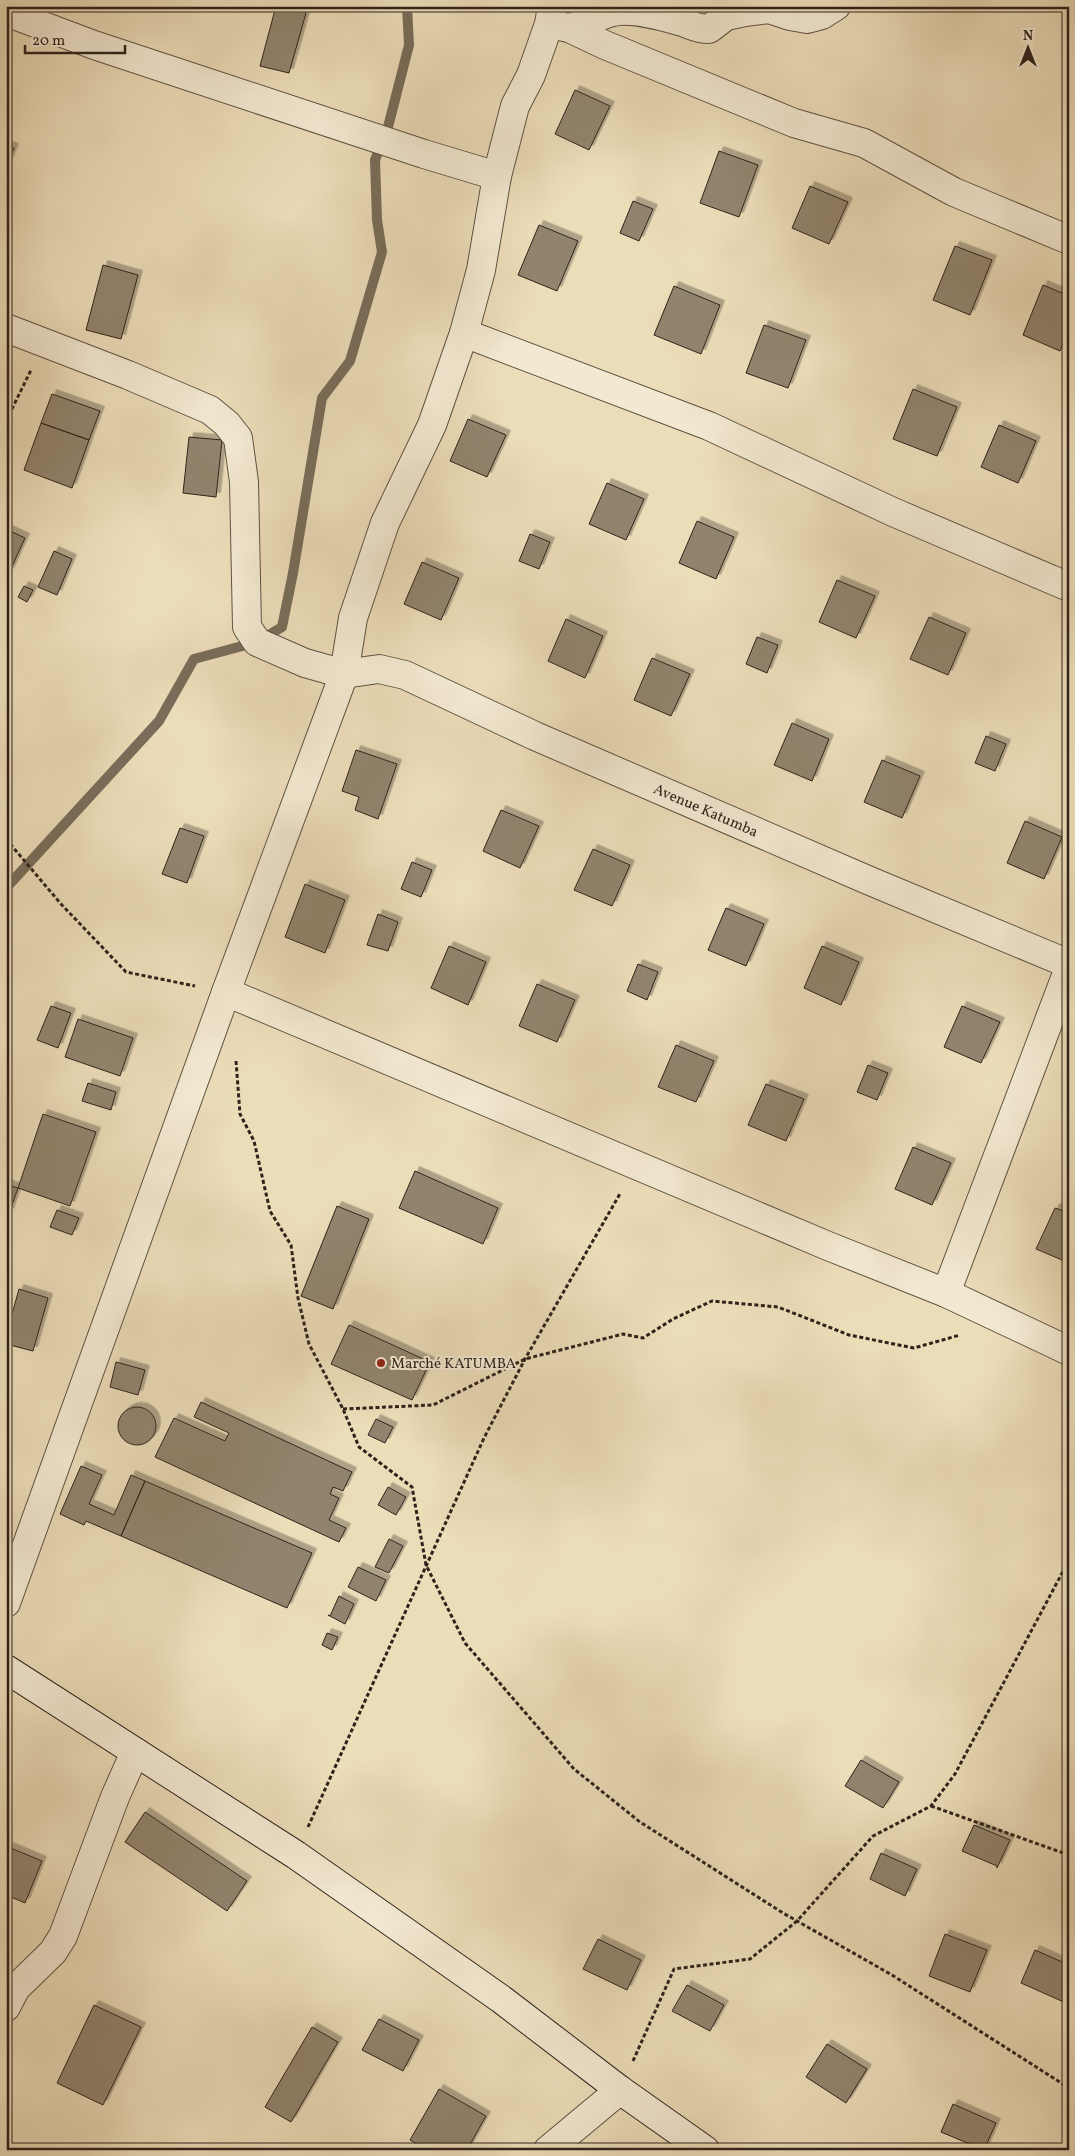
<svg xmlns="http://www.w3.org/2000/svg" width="1075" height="2156" font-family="Vollkorn,serif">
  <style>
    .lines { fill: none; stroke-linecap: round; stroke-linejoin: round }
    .stream { stroke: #796d5a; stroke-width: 10 }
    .building { fill: #91846e; stroke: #2e231c; filter: url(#shadow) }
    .street-casing { stroke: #5e5243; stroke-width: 30 }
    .secondary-casing { stroke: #2e231c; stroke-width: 30 }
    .path { stroke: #2e231c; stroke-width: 3; stroke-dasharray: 4 2.5; stroke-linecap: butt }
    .street { stroke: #f3e9d2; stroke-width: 28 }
    .secondary { stroke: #f3e9d2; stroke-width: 28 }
    .poi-dot { fill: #8f2418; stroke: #f3e9d2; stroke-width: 2 }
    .labels { text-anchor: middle; stroke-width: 4; stroke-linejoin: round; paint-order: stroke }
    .street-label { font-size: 15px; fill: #2e231c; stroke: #f3e9d2 }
    .poi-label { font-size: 15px; fill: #2e231c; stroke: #f3e9d2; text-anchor: start }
  </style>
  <defs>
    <filter id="shadow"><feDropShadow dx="4.5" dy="-4.5" stdDeviation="0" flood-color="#0004"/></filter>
  </defs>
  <rect width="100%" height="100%" fill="#ecddb9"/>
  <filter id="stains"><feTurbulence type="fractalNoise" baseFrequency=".004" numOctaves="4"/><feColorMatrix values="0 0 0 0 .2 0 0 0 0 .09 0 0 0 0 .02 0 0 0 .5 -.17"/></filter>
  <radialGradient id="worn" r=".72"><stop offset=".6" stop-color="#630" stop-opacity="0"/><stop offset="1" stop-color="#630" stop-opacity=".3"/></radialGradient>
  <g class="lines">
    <path class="stream" d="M6 888 159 721 194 659 257 642 282 627 293 573 322 398 350 361 382 252 377 220 375 160 388 127 409 45 407 6"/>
  </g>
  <path class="building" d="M276 6H284L306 13 289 73 260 66Z
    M575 90 610 106 589 150 555 134Z
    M6 145 14 148 6 168Z
    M719 151 758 165 739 217 700 203Z
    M810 186 848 202 829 244 792 228Z
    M633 201 653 209 639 241 620 233Z
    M539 225 578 241 557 291 518 275Z
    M955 246 992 260 970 315 933 300Z
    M103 265 138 275 121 339 86 330Z
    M1043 285 1069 296V329L1060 351 1023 335Z
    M674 286 720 305 701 354 654 335Z
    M764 325 806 340 788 388 746 373Z
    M913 389 957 407 937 456 893 439Z
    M52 394 100 411 89 440 41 423Z
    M468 419 506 435 487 477 450 461Z
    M41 423 89 440 72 488 24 470Z
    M999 425 1036 441 1018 483 981 467Z
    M189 437 222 440 216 497 183 493Z
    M607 483 644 499 626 540 589 524Z
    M697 521 734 537 716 579 679 563Z
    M6 529 25 538 9 573 6 572Z
    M530 534 550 542 539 569 519 561Z
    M54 551 72 559 57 595 38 587Z
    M422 562 459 578 441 620 404 604Z
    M837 580 875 596 856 638 819 622Z
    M24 586 33 590 27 602 18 597Z
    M929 617 966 633 948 675 910 659Z
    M566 619 603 636 585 678 548 661Z
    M757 637 778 645 767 673 746 664Z
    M652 658 690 674 671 716 634 700Z
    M792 723 829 739 812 781 774 765Z
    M986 736 1006 744 995 771 975 763Z
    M356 750 397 764 378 819 355 810 359 797 342 791Z
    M882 760 920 776 902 818 864 802Z
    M501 810 539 826 520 868 483 851Z
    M1025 821 1062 837 1044 879 1007 863Z
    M180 828 204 836 187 883 162 874Z
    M593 849 630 865 612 906 574 890Z
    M412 862 432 870 421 897 401 889Z
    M305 884 345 900 325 953 285 937Z
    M726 908 764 924 746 966 708 950Z
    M378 914 398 922 388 951 367 945Z
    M449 946 486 962 468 1005 431 988Z
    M822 946 859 962 841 1005 804 988Z
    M638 964 658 972 647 1000 627 991Z
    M537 984 575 1000 557 1042 519 1026Z
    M51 1006 71 1013 58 1048 37 1040Z
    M962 1006 1000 1022 981 1063 944 1047Z
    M78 1019 133 1038 120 1076 65 1057Z
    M676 1045 714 1061 696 1102 658 1087Z
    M868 1065 888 1073 877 1100 857 1092Z
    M88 1083 116 1092 111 1110 82 1101Z
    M766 1084 804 1099 786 1141 748 1125Z
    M43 1114 96 1132 70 1206 18 1188Z
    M913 1147 951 1163 932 1205 895 1189Z
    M415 1171 498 1208 483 1244 399 1208Z
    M6 1184 18 1188 9 1213 6 1211Z
    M337 1206 369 1219 333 1309 301 1296Z
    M1055 1208 1069 1213V1263L1036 1249Z
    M57 1210 79 1218 72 1235 50 1227Z
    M19 1289 48 1298 33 1351 6 1344V1336Z
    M349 1325 430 1362 412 1400 331 1364Z
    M116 1362 145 1370 138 1395 110 1387Z
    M201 1402 352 1472 343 1491 333 1487 330 1494 339 1498 329 1520 346 1528 339 1542 155 1457 174 1418 225 1441 229 1433 194 1417Z
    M118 1426a19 19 0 1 1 38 0a19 19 0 1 1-38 0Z
    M376 1419 393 1427 385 1443 368 1435Z
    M81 1466 102 1475 89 1504 114 1515 131 1475 145 1481 121 1536 86 1521 84 1525 60 1514Z
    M145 1481 312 1553 287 1608 121 1536Z
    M388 1487 406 1497 396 1515 378 1505Z
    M389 1539 403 1546 389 1573 375 1567Z
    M358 1567 386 1580 376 1601 348 1587Z
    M339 1596 354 1604 345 1624 328 1615 330 1616Z
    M327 1633 338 1637 332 1650 322 1645Z
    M861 1760 899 1782 883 1808 845 1786Z
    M145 1812 247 1881 227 1911 125 1842Z
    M974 1825 1010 1840 997 1868V1866L962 1851Z
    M6 1846 42 1861 25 1903 6 1895Z
    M881 1853 917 1869 905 1896 870 1879Z
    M945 1934 987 1950 970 1992 929 1976Z
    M598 1939 641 1960 627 1990 583 1969Z
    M1035 1950 1069 1965V1998L1066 2003 1021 1983Z
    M687 1985 724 2005 710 2031 672 2011Z
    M94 2005 141 2027 103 2105 57 2083Z
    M379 2019 419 2040 403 2071 362 2050Z
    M312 2027 338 2042 291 2122 265 2107Z
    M827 2044 867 2069 846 2103 806 2077Z
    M439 2089 486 2116 467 2150H427L410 2140Z
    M953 2104 996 2123 984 2150 941 2132Z"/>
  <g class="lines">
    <g class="street-casing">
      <g id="street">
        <path d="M6 12 94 45 424 154 497 176"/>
        <path d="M549 24 569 28 605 45 794 123 864 143 954 192 1069 240"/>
        <path d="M569 28C585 25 598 15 613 12 630 8 662 16 679 21 691 24 695 29 709 29L726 16 745 12 769 9 790 16 807 19 822 15 836 6"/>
        <path id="s1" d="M6 328 128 375 210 410 227 424 238 438 244 482 247 627 257 642 305 663 344 674 379 669 405 675 535 736 870 881 1069 964"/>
        <path d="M464 333 709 426 893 512 1069 587"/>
        <path d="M226 992 828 1246 946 1293 1069 1351"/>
        <path d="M946 1293 1069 968"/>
        <path d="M6 1603 226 992 344 674 353 618 385 523 432 425 464 333 481 270 497 176 515 106 531 75 549 24 552 6"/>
        <path d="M6 2007 16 1988 53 1952 63 1936 115 1797 135 1752"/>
        <path d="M548 2150 620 2090"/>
      </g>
    </g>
    <g class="secondary-casing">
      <path id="secondary" d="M6 1669 296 1855 501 1999 620 2090 705 2150"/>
    </g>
    <path class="path" d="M6 421 31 370
      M6 839 61 904 126 972 195 986
      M236 1061 240 1114 254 1141 270 1211 291 1245 298 1298 309 1344 343 1409 359 1447 412 1487 426 1565 465 1643 574 1769 640 1822 783 1913 892 1975 1069 2088
      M343 1409 433 1405 525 1359 623 1334 643 1338 673 1319 712 1301 778 1307 849 1335 914 1348 960 1335
      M931 1806 1069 1855
      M308 1827 484 1438 525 1359 621 1192
      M633 2061 674 1969 750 1959 797 1921 873 1836 931 1806 955 1774 1068 1562 1069 1555"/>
    <use href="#street" class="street"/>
    <use href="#secondary" class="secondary"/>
  </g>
  <circle class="poi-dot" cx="381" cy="1363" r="5"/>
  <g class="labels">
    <g class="street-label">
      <text dy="5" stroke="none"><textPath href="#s1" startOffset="952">Avenue Katumba</textPath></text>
    </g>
    <g class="poi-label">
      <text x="391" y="1368">Marché KATUMBA</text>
    </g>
  </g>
  <rect width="1075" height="2156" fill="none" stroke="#ecddb9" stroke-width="25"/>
  <rect x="8" y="8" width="1060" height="2141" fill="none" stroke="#2e231c" stroke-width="2.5"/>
  <rect x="12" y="12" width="1050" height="2131" fill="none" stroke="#2e231c"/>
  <g transform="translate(1028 48)" stroke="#f3e9d2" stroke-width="4" paint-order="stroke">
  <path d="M0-4L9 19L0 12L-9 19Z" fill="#2e231c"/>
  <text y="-8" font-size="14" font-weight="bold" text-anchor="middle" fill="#2e231c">N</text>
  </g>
  <path d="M25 45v8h100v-8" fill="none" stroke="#2e231c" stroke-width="2.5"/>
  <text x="32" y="45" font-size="15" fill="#2e231c" stroke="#f3e9d2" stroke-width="4" paint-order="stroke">20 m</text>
  <rect width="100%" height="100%" filter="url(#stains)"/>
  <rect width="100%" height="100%" fill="url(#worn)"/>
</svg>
